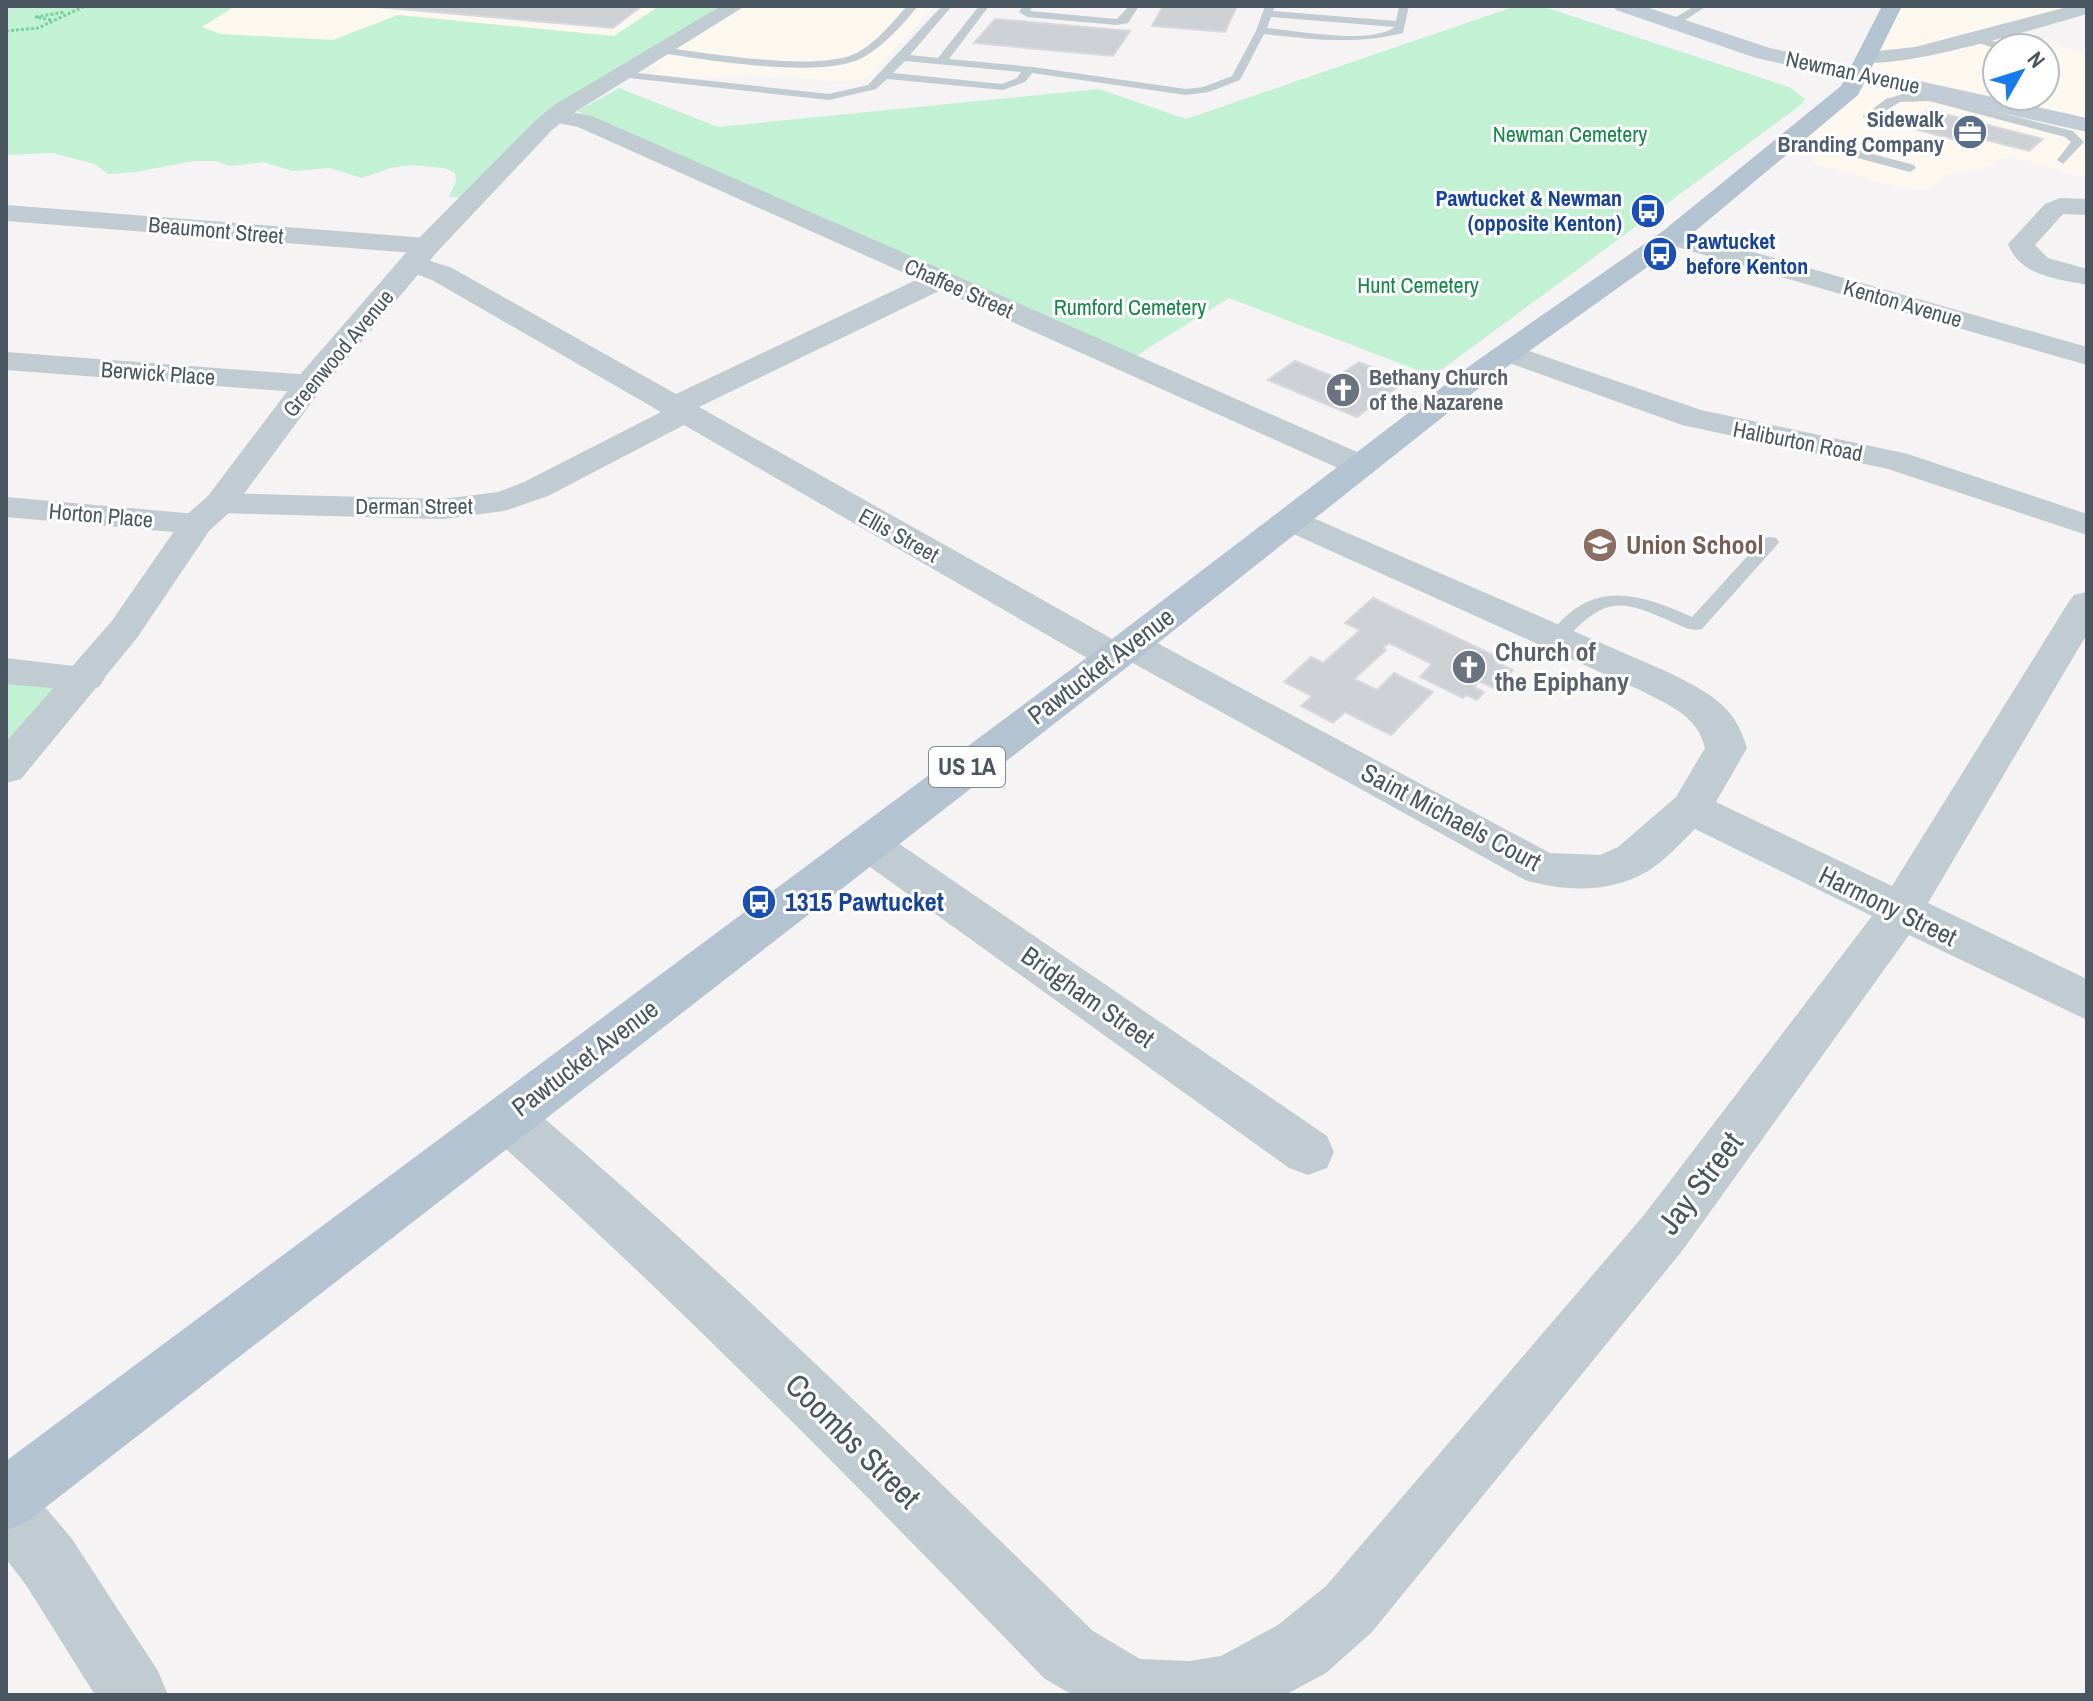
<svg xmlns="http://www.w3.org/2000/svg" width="2093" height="1701" font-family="'Archivo Narrow',sans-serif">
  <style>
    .commercial { fill: #fdf8ef; fill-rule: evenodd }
    .green { fill: #c2f1d3 }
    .building { fill: #cdd0d5; stroke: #d7d9de; stroke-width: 2 }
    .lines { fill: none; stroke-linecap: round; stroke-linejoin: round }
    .path { stroke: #79d1a2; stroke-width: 3; stroke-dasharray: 3 2; stroke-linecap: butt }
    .service { fill: #c1cbd2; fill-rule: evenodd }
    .minor { fill: #c1cbd2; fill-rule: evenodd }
    .tertiary { fill: #c1cbd2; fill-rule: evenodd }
    .secondary { fill: #c1ccd6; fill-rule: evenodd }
    .primary { fill: #b3c3d1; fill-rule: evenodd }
    .labels { text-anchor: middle; stroke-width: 6; stroke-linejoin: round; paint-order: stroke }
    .far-street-label { font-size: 22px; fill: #4a5761; stroke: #fff }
    .far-service-label { font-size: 22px; font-weight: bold; fill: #4e5e75; stroke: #fff; text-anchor: end }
    .far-park-label { font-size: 22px; fill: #16874a; stroke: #fff }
    .far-transit-label { font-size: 22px; font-weight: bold; fill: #164399; stroke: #fff; text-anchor: end }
    .far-worship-label { font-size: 22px; font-weight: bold; fill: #5b616d; stroke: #fff; text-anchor: start }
    .shield { fill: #fff; stroke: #808990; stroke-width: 2 }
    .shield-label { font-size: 24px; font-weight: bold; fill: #4a5761 }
    .education-label { font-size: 26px; font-weight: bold; fill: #785e54; stroke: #fff; text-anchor: start }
    .worship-label { font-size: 26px; font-weight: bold; fill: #5b616d; stroke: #fff; text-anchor: start }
    .street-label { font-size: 26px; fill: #4a5761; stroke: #fff }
    .transit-label { font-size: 26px; font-weight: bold; fill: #164399; stroke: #fff; text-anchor: start }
    .near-street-label { font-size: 32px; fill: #4a5761; stroke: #fff }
  </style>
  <rect width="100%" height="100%" fill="#f5f3f3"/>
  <path class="commercial" d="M235 6H659L614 36 398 15 333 40 221 34 202 27Z
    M735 6H934L869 77 850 82 746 75 674 80 656 78 653 73 661 67H629Z
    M1889 6H2087L2010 29 2087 54 2084 65 2087 68V178L2015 158 1999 160 1981 170 1950 173 1937 185 1923 189 1900 188 1811 162 1815 155 1794 146 1828 109ZM1997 48H2045V96H1997Z"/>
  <path class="green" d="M6 6H235L202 27 221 34 333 40 398 15 614 36 659 6H735L612 78 470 198 449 197 456 181 455 173 444 168 412 165 390 168 362 178 330 168 292 171 264 162 230 166 216 161H193L136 172 108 174 95 164 53 153 6 155Z
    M1516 6H1541L1789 87 1805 99 1802 104 1433 376 1229 298 1134 357 577 111 619 88 718 127 1099 89 1186 119Z
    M6 681 67 686 6 759Z"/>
  <path class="building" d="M366 6H642L613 28Z
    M1163 6H1237L1225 32 1152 26Z
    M995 19 1130 31 1113 56 974 43Z
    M1929 110 2043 139 2029 151 1970 136 1963 142 1907 127Z
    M1295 361 1359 387 1361 385 1338 376 1359 362 1406 380 1387 395 1380 392 1378 394 1383 397 1357 417 1268 380Z
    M1373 598 1502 659 1498 663 1513 670 1495 689 1479 681 1474 687 1484 692 1477 700 1466 695 1463 698 1420 677 1432 664 1389 643 1383 648 1386 650 1354 679 1377 690 1394 673 1433 692 1391 735 1345 712 1333 723 1301 706 1312 696 1284 682 1311 657 1323 663 1360 630 1345 623Z"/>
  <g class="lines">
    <path class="path" d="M51 20 36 17 65 12
      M6 31 38 28 85 6"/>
    <path class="service" d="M907 6H918C903 24 885 45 864 57 823 80 709 60 661 53L656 50 661 47C707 53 811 71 852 55 874 46 892 23 907 6Z
      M942 6H952L910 55 938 58 979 6H989L949 59 1033 67 1186 89 1203 87 1232 76 1256 31 1265 6H1275L1273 11 1396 21 1399 6H1409L1403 33C1356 45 1312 39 1264 34L1240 80 1209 92 1186 95 1032 73 1025 82 1003 90 887 79 876 89 829 100 620 77 614 74 620 71 829 94 868 85ZM1271 17 1395 27C1370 45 1299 31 1267 28ZM905 61 1021 72 1017 78 1002 84 893 73Z
      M1023 6H1033L1030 11 1117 19 1129 6H1139L1128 23 1117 25 1027 17 1019 12Z
      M1695 6H1707L1677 25H1669V21Z
      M1974 35 2010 46 2011 48 1997 49 1970 40 1969 38Z
      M2045 59 2059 68 2045 77Z
      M1937 87 1943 90 1937 97 2073 131 2084 142 2063 164 2057 160 2071 142 2065 137 1929 101 1900 102 1872 119 1862 117 1886 99 1903 94H1926Z
      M1794 133 1914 165 1916 168 1910 172 1790 140 1788 137Z
      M1770 537 1776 538 1779 542 1776 546 1702 629C1691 632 1682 626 1672 622 1618 597 1604 598 1564 641H1550L1548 637C1589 579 1635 591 1692 617L1764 538Z"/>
    <path class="minor" d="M555 109 592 116 1373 459 1378 466 1373 473 1361 476 1349 473 941 290 699 407 1114 640 1130 633 1144 636 1550 853 1600 855 1618 847 1676 797 1705 748C1697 715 1670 706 1642 691L1280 528 1275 521 1280 514 1292 511 1304 514 1670 673C1708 693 1734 703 1747 748L1716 802 1892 886 2068 603 2074 595 2087 592V634L1928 903 2087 979V1020L1909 935 1682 1251 1372 1632 1326 1673 1285 1695H1073L1045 1679C864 1493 683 1307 489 1134L481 1118 489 1102 507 1096 525 1102C723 1270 907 1450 1093 1631L1140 1659 1189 1661 1221 1656 1278 1625 1326 1586 1644 1215 1872 916 1695 829C1681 842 1665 861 1648 871 1611 893 1566 892 1525 880L1131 662 1129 666 1115 669 1101 666 684 425 548 496 504 511 443 519 220 513 208 510 203 503 208 496 220 493 443 499 498 492 524 482 661 412 432 280 403 269 399 263 403 257 413 255 452 268 676 394 918 279 578 127 547 121 543 116 547 111Z
      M2060 198 2087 199V215L2063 214 2035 245 2048 258 2087 269V285C2057 279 2020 276 2008 244L2045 204Z
      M6 205 427 238 437 240 440 246 437 252 427 254 6 221Z
      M1672 229 2087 347V365L1663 243 1659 237 1663 231Z
      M1509 344 1701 410 1908 454 2087 514V535L1888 469 1682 425 1498 359 1494 353 1498 347Z
      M6 352 309 375 320 377 324 384 320 391 309 393 6 370Z
      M6 497 196 514 208 517 213 524 208 531 196 534 6 517Z
      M6 658 99 669 105 678 99 687 85 691 6 684Z
      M867 827 882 832 1327 1136 1334 1152 1327 1168 1308 1175 1289 1168 852 854 845 843 852 832Z
      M6 1478 28 1487 72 1539 158 1671 168 1695H95L26 1585 6 1559Z"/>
    <path class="tertiary" d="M721 6H745L572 114 552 130 437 252 320 391 232 510 209 531 137 638 21 779 6 783V742L111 622 184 517 208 496 298 377 417 240 536 120 556 104Z
      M2071 6H2087V14C2055 23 1874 79 1857 58L1868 52 1915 47Z"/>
    <path class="secondary" d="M1613 6H1643L1770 48 2087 118V132L1756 58 1616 10Z"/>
    <path class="primary" d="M1882 6H1902L1858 95 1681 243 1497 374 1144 654 28 1521 6 1530V1461L1116 636 1475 362 1663 231 1841 86Z"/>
  </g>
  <defs>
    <g id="office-disc" transform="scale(1.8)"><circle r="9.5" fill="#5c6f8a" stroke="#fff"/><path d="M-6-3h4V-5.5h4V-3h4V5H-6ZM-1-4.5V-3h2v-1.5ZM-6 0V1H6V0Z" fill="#fff"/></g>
    <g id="bus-disc" transform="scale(1.8)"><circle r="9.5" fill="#1a4fb4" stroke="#fff"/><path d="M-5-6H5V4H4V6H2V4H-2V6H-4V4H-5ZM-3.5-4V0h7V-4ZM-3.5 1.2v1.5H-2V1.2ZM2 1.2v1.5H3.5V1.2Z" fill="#fff"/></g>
    <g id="church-disc" transform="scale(1.8)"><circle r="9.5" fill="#6b7280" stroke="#fff"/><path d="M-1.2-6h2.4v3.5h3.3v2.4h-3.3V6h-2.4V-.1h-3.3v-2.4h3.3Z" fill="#fff"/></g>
    <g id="school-disc" transform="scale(1.8)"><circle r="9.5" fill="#8d6e63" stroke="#fff"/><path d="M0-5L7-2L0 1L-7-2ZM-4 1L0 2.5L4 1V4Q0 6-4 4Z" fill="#fff"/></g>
  </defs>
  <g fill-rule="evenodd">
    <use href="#office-disc" x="1970" y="132"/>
    <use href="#bus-disc" x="1648" y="211"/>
    <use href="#bus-disc" x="1660" y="254"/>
    <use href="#church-disc" x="1343" y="390"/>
    <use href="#school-disc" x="1600" y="545"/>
    <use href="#church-disc" x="1469" y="667"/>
    <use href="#bus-disc" x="759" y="902"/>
  </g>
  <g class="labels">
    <g class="far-street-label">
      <text transform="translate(1853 72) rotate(12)" y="8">Newman Avenue</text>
      <text transform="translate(216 230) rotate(5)" y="8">Beaumont Street</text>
      <text transform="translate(959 288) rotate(24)" y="8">Chaffee Street</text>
      <text transform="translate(1903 303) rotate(16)" y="8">Kenton Avenue</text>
      <text transform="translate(338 353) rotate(-50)" y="8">Greenwood Avenue</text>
      <text transform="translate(158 373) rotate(4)" y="8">Berwick Place</text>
      <text transform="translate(1798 441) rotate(11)" y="8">Haliburton Road</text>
      <text x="414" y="514">Derman Street</text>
      <text transform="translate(101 515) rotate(5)" y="8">Horton Place</text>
      <text transform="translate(899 535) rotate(29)" y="8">Ellis Street</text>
    </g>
    <g class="far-service-label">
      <text x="1944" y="127">Sidewalk<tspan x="1944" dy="25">Branding Company</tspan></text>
    </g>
    <g class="far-park-label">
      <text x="1570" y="142">Newman Cemetery</text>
      <text x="1418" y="293">Hunt Cemetery</text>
      <text x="1130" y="315">Rumford Cemetery</text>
    </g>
    <g class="far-transit-label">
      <text x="1622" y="206">Pawtucket &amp; Newman<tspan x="1622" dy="25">(opposite Kenton)</tspan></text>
      <text x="1686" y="249" text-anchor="start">Pawtucket<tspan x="1686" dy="25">before Kenton</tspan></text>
    </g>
    <g class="far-worship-label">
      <text x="1369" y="385">Bethany Church<tspan x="1369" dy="25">of the Nazarene</tspan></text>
    </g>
    <rect class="shield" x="929" y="747" width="76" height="40" rx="6"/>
    <g class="shield-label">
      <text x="967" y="775">US 1A</text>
    </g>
    <g class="education-label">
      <text x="1626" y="554">Union School</text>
    </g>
    <g class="worship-label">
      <text x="1495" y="661">Church of<tspan x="1495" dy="30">the Epiphany</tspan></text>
    </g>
    <g class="street-label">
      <text transform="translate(1101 666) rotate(-37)" y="9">Pawtucket Avenue</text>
      <text transform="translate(1451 817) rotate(28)" y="9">Saint Michaels Court</text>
      <text transform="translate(1888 906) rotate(26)" y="9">Harmony Street</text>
      <text transform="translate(1088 997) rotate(35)" y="9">Bridgham Street</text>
      <text transform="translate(585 1058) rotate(-37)" y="9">Pawtucket Avenue</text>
    </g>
    <g class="transit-label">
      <text x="785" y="911">1315 Pawtucket</text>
    </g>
    <g class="near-street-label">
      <text transform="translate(1700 1183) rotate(-53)" y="11">Jay Street</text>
      <text transform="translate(853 1441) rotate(45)" y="11">Coombs Street</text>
    </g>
  </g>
  <rect width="2093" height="1701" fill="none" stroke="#4a5761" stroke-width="16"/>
  <g transform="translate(2021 72) rotate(51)"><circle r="38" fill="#ffffff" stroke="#b7bcc0" stroke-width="2"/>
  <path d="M0-6L14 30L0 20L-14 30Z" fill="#187bea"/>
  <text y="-12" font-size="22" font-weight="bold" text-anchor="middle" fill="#4a5761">N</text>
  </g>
</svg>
